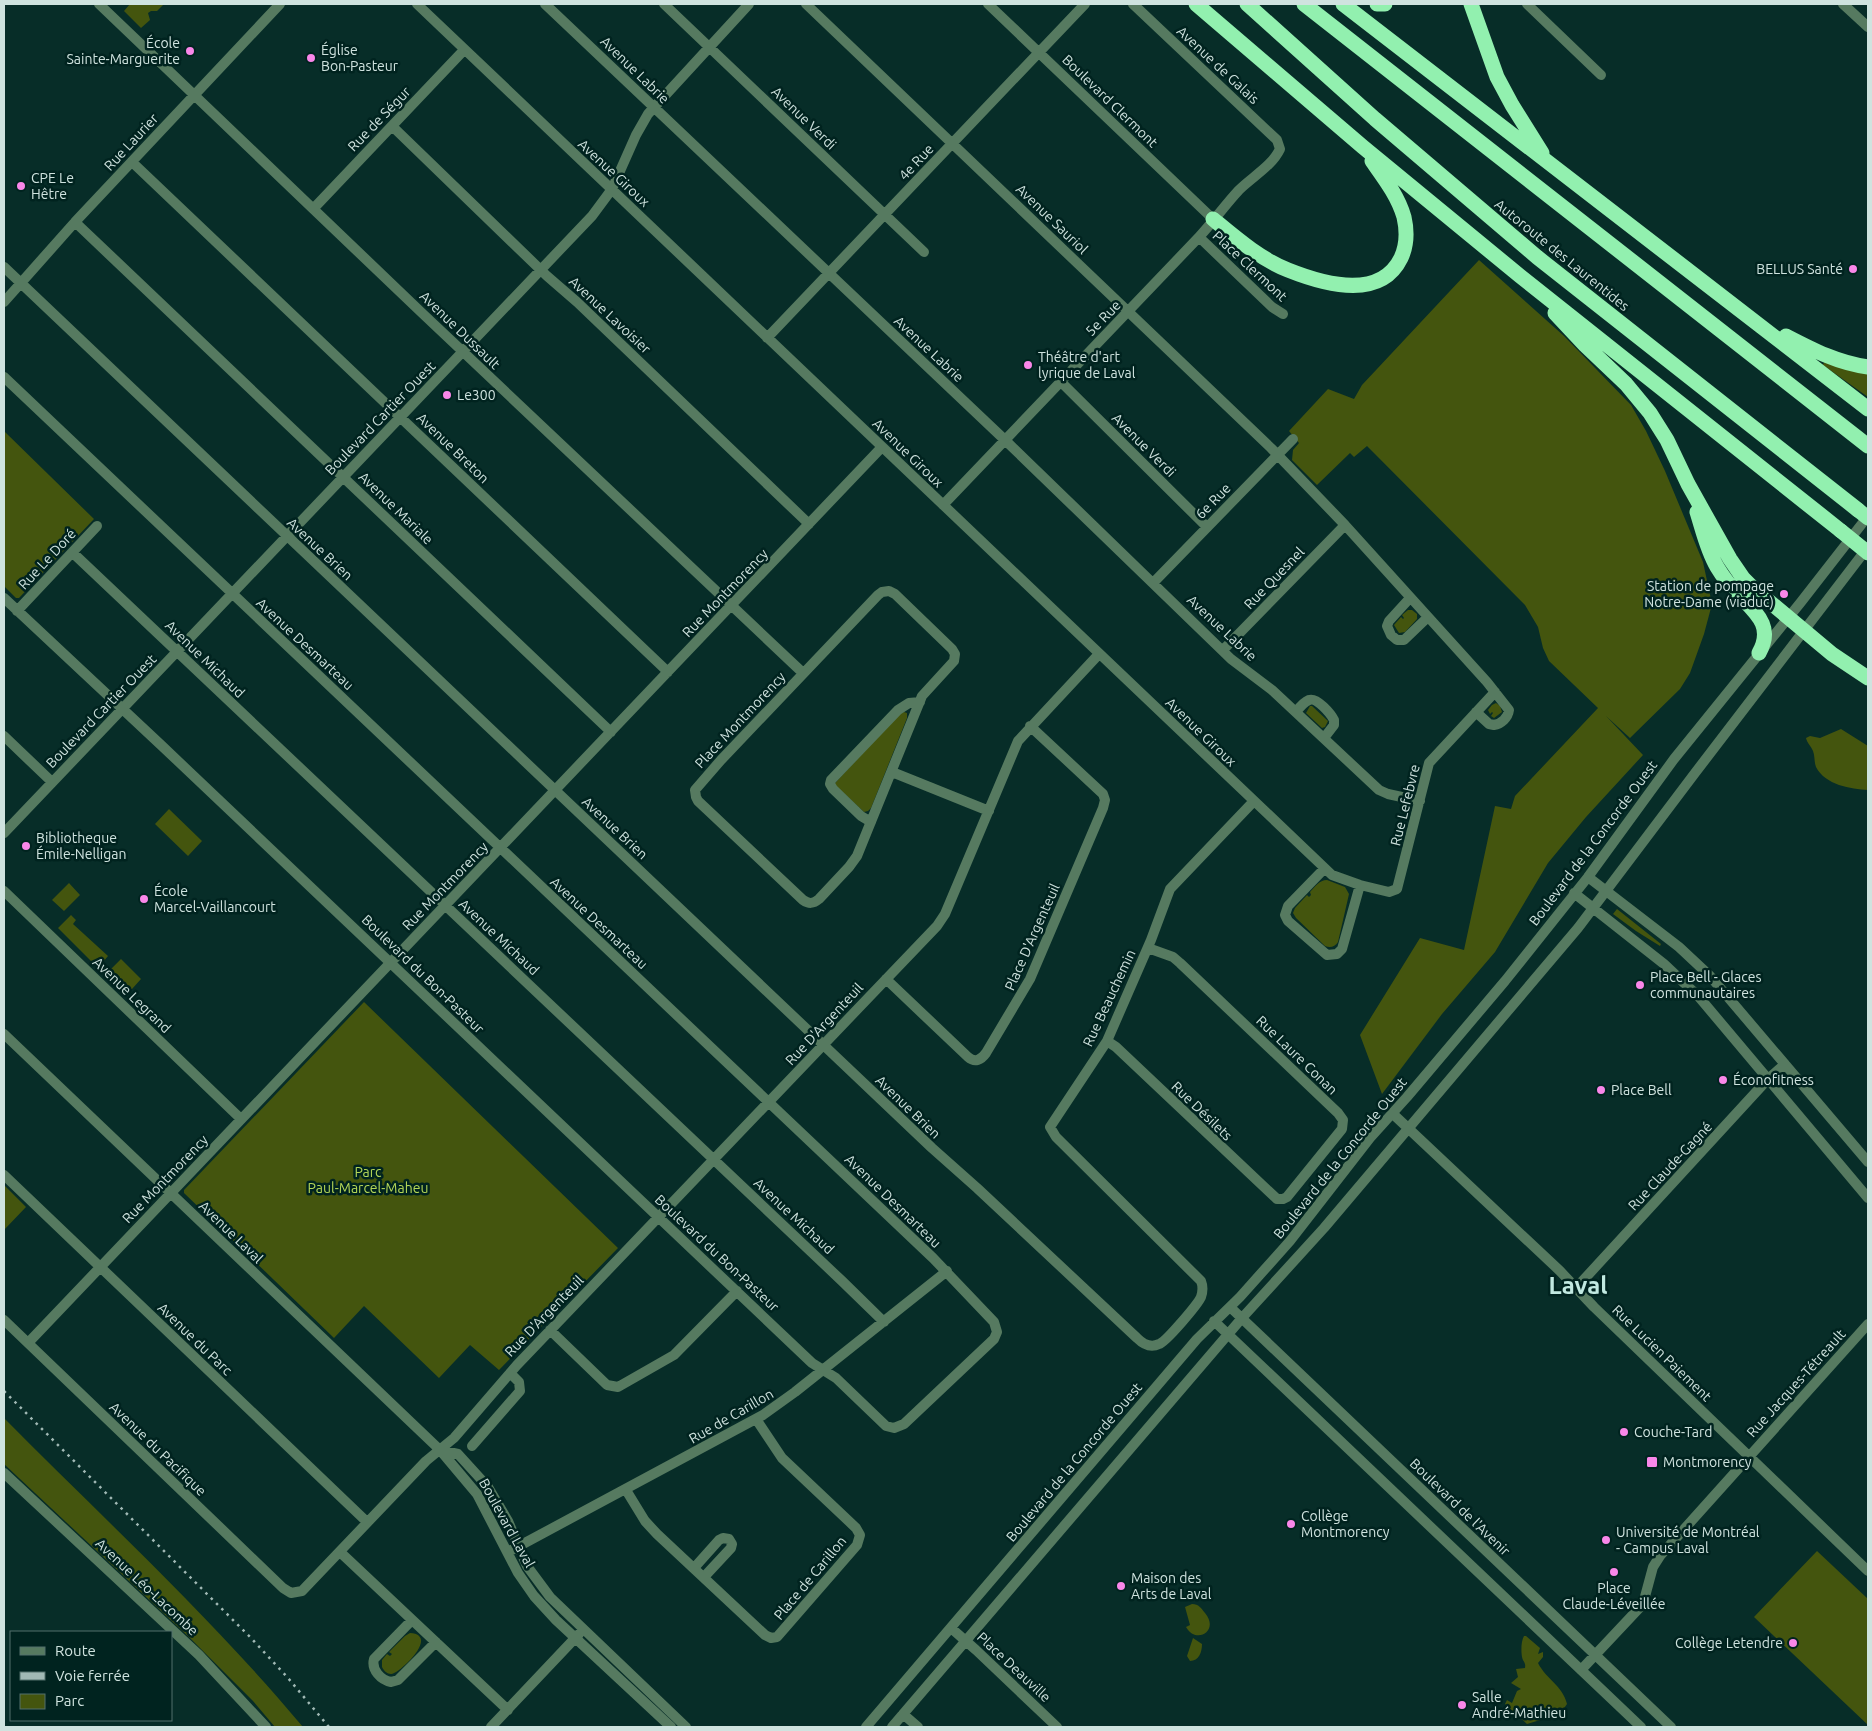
<svg xmlns="http://www.w3.org/2000/svg" width="1872" height="1731" font-family="Ubuntu,sans-serif">
  <style>
    .green { fill: #44550e }
    .lines { fill: none; stroke-linecap: round; stroke-linejoin: round }
    .minor { stroke: #567a60; stroke-width: 10 }
    .highway { stroke: #92f0af; stroke-width: 15 }
    .rail { stroke: #a1b9b5; stroke-width: 2.5; stroke-dasharray: 2.5 5; stroke-linecap: butt }
    .highway-bridge { stroke: #92f0af; stroke-width: 15 }
    .poi-dot { fill: #f987e9; stroke: #00231f; stroke-width: 2 }
    .labels { text-anchor: middle; stroke-width: 5; stroke-linejoin: round; paint-order: stroke }
    .poi-label { font-size: 14px; fill: #cfe3df; stroke: #00231f; text-anchor: start }
    .street-label { font-size: 14px; fill: #cfe3df; stroke: #00231f }
    .park-label { font-size: 14px; fill: #b4d758; stroke: #00231f }
    .town-label { font-size: 24px; font-weight: bold; fill: #c1e9e1; stroke: #00231f }
  </style>
  <rect width="100%" height="100%" fill="#072d28"/>
  <path class="green" d="M130 4H164L157 11H151L148 13 150 20 141 28 124 11Z
    M1479 260 1564 336 1631 405 1646 431 1665 471 1703 562 1712 604 1704 634 1690 673 1680 689 1630 738 1606 716 1643 755 1586 817 1548 863 1495 952 1442 1014 1382 1094 1360 1035 1420 938 1464 950 1495 806 1511 809 1515 796 1598 708 1549 661 1543 648 1538 627 1525 605 1367 446 1354 457 1350 453 1317 485 1292 460 1293 450 1299 443 1289 431 1328 389 1354 399 1362 385Z
    M1825 360 1868 372V397L1823 365Z
    M4 431 94 519 19 598H16L4 586Z
    M1408 610H1412L1417 614V619L1405 632 1399 633 1394 625 1401 617 1403 619 1404 618 1402 615Z
    M1496 703 1500 706 1502 712 1494 718 1491 716 1493 713 1492 712 1490 714 1488 710 1492 705Z
    M1310 706H1312L1328 721 1325 727 1322 728 1306 713Z
    M904 712 907 713V718L871 808 868 811 864 812 835 785V783L900 713Z
    M1841 729 1868 746V790C1851 789 1825 785 1816 767 1814 762 1815 756 1813 751 1811 746 1807 743 1806 738L1810 736 1820 738Z
    M169 809 202 841 188 856 155 824Z
    M1327 880 1345 887 1349 894 1338 942C1335 947 1330 948 1325 946L1296 918 1293 913 1295 908 1307 895 1309 897 1311 895 1310 892C1315 887 1319 880 1327 880Z
    M69 883 80 895 64 911 52 900Z
    M1617 909 1661 944 1660 946 1636 931 1613 914Z
    M71 915 76 920 73 924 108 956 98 968 58 928Z
    M121 959 141 979 132 989H124L122 986 121 979 110 970Z
    M364 1002 618 1248 499 1370 470 1345 439 1378 364 1306 334 1338 184 1193V1190Z
    M4 1185 26 1207 4 1230Z
    M4 1418C105 1520 211 1617 303 1727H275L253 1701 190 1638 4 1464Z
    M1817 1551 1868 1599V1725L1754 1617Z
    M1192 1604C1199 1604 1201 1608 1205 1613 1220 1631 1196 1645 1186 1627L1190 1625 1185 1607Z
    M410 1633C441 1635 398 1675 391 1674 387 1674 384 1671 382 1667V1660L387 1654 390 1656 392 1654 389 1652 405 1636Z
    M1524 1636H1526L1540 1648 1538 1654 1543 1652V1657L1538 1663C1546 1679 1563 1686 1567 1704L1560 1714 1527 1724 1505 1704 1507 1700 1512 1703 1517 1691 1521 1689 1511 1683 1518 1677 1516 1669 1525 1668C1526 1662 1523 1662 1522 1657 1521 1651 1521 1641 1524 1636Z
    M1193 1638 1202 1644C1202 1652 1199 1661 1190 1661L1187 1656Z"/>
  <g class="lines">
    <path class="minor" d="M99 4 422 313 803 673
      M417 4 1332 875 1360 885 1389 892 1397 889 1429 763 1495 692
      M545 4 1006 441 1231 659 1272 690 1379 790 1388 794 1420 801
      M664 4 924 252
      M806 4 1271 448 1345 525 1487 682 1509 710C1508 718 1501 724 1494 725L1489 724 1476 712
      M988 4 1213 219
      M1527 4 1601 75
      M1843 4 1868 27
      M392 126 547 276 577 302 809 524
      M132 162 668 672
      M314 208 464 50
      M75 222 611 732
      M1199 237 1272 307 1283 314
      M4 267 932 1148 977 1188 1137 1338C1143 1344 1151 1348 1159 1344 1166 1342 1198 1304 1201 1297 1203 1291 1203 1286 1201 1281L1056 1137 1050 1127 1107 1041 1151 940 1170 889 1254 801
      M4 302 75 222 280 4
      M767 338 1085 4
      M4 377 933 1258 994 1322 997 1332 994 1339 904 1424 894 1428 886 1426 836 1378 812 1363 161 745 4 598
      M1061 382 1207 527
      M943 505 1199 237C1213 222 1225 205 1239 190 1252 177 1272 166 1280 149L1277 140 1133 4
      M73 553 842 1281 884 1322
      M1154 582 1293 439
      M889 591 895 594 952 649 955 654 954 661 922 696 857 856 849 867 819 899C813 904 809 904 803 900L698 801 696 797 695 790 721 760 878 595 882 592Z
      M1410 598 1389 621 1387 626 1391 635 1397 640H1404L1428 617
      M17 611 97 526
      M1223 650 1345 525
      M1296 712C1299 708 1304 702 1309 700 1317 697 1331 714 1334 720V725L1324 738
      M4 736 52 782
      M892 772 989 811
      M871 822 861 816 833 789 830 784 831 780 898 710 909 703 920 702
      M4 833 592 216 612 189 636 135 648 114 749 4
      M1324 869 1288 906 1285 915 1288 921 1327 955 1337 954 1342 949 1360 885
      M1588 877 1679 947 1710 976 1868 1162
      M4 891 241 1119
      M1574 893 1664 964 1699 997 1868 1198
      M886 979 968 1057C975 1063 981 1060 986 1053L1030 979 1103 808 1105 800 1103 794 1030 726
      M4 1034 440 1450 477 1494 518 1573 534 1596 556 1620 671 1727
      M1107 1041 1116 1047 1277 1199H1283L1287 1197 1342 1129 1343 1120 1338 1113 1180 963 1173 957 1148 948
      M1393 1114 1560 1271 1594 1307 1868 1571
      M4 1175 367 1522
      M1577 1287 1768 1079 1785 1064
      M1230 1307 1671 1727
      M4 1320 283 1588 291 1593 302 1591 426 1461 454 1438 517 1365 937 926 945 914 1018 741 1099 654
      M1214 1321 1641 1727
      M550 1330 607 1385 618 1387 674 1355 737 1291
      M28 1343 882 447
      M472 1446 520 1391 519 1382 510 1373
      M440 1450 458 1454 488 1487 508 1521 527 1566 550 1597 686 1727
      M4 1473 199 1655 266 1727
      M626 1490 645 1521 657 1534 765 1635 771 1638 777 1637 857 1545 860 1535 856 1528 782 1458 756 1419
      M340 1552 508 1710
      M508 1552 763 1415 795 1392 947 1271
      M694 1568 719 1540 723 1538 729 1539 732 1544 731 1548 704 1577
      M412 1620 374 1659C371 1670 381 1680 391 1682L398 1680 436 1642
      M951 1628 976 1650 1057 1727
      M1581 1670 1643 1604 1653 1567 1660 1556 1868 1324
      M903 1714 918 1727
      M491 1727 579 1634
      M866 1727 1197 1339 1240 1297 1290 1241 1370 1138 1407 1097 1505 981 1588 877 1674 759 1801 602 1868 516
      M892 1727 1242 1318 1324 1228 1578 928 1695 773 1868 547"/>
    <path class="highway" d="M1196 4 1363 147 1520 276 1841 531
      M1247 4 1375 119 1537 257 1858 510
      M1304 4 1868 446
      M1343 4 1868 409
      M1377 4H1385
      M1471 4 1497 77 1512 105 1542 153
      M1213 219C1236 238 1260 259 1288 270 1323 284 1380 301 1401 258 1407 245 1407 230 1404 217 1398 196 1384 178 1372 161
      M1555 313 1585 345 1626 384 1650 413 1667 440 1688 484 1730 559 1743 578 1753 588 1832 654 1868 678
      M1786 336C1813 350 1838 363 1868 367
      M1697 512C1703 531 1707 550 1717 567 1723 577 1730 586 1738 594 1756 613 1774 626 1759 653"/>
    <path class="rail" d="M4 1391 251 1638 288 1678 329 1727"/>
    <path class="highway-bridge" d="M1858 510 1868 518
      M1841 531 1868 553"/>
  </g>
  <g class="poi-dot">
    <circle cx="190" cy="51" r="5"/>
    <circle cx="311" cy="58" r="5"/>
    <circle cx="21" cy="186" r="5"/>
    <circle cx="1853" cy="269" r="5"/>
    <circle cx="1028" cy="365" r="5"/>
    <circle cx="447" cy="395" r="5"/>
    <circle cx="1784" cy="594" r="5"/>
    <circle cx="26" cy="846" r="5"/>
    <circle cx="144" cy="899" r="5"/>
    <circle cx="1640" cy="985" r="5"/>
    <circle cx="1723" cy="1080" r="5"/>
    <circle cx="1601" cy="1090" r="5"/>
    <circle cx="1624" cy="1432" r="5"/>
    <rect x="1646" y="1456" width="12" height="12" rx="2.5"/>
    <circle cx="1291" cy="1524" r="5"/>
    <circle cx="1606" cy="1540" r="5"/>
    <circle cx="1614" cy="1572" r="5"/>
    <circle cx="1121" cy="1586" r="5"/>
    <circle cx="1793" cy="1643" r="5"/>
    <circle cx="1462" cy="1705" r="5"/>
  </g>
  <g class="labels">
    <g class="poi-label">
      <text x="180" y="48" text-anchor="end">École<tspan x="180" dy="16">Sainte-Marguerite</tspan></text>
      <text x="321" y="55">Église<tspan x="321" dy="16">Bon-Pasteur</tspan></text>
      <text x="31" y="183">CPE Le<tspan x="31" dy="16">Hêtre</tspan></text>
      <text x="1843" y="274" text-anchor="end">BELLUS Santé</text>
      <text x="1038" y="362">Théâtre d'art<tspan x="1038" dy="16">lyrique de Laval</tspan></text>
      <text x="457" y="400">Le300</text>
      <text x="1774" y="591" text-anchor="end">Station de pompage<tspan x="1774" dy="16">Notre-Dame (viaduc)</tspan></text>
      <text x="36" y="843">Bibliotheque<tspan x="36" dy="16">Émile-Nelligan</tspan></text>
      <text x="154" y="896">École<tspan x="154" dy="16">Marcel-Vaillancourt</tspan></text>
      <text x="1650" y="982">Place Bell - Glaces<tspan x="1650" dy="16">communautaires</tspan></text>
      <text x="1733" y="1085">Éconofitness</text>
      <text x="1611" y="1095">Place Bell</text>
      <text x="1634" y="1437">Couche-Tard</text>
      <text x="1663" y="1467">Montmorency</text>
      <text x="1301" y="1521">Collège<tspan x="1301" dy="16">Montmorency</tspan></text>
      <text x="1616" y="1537">Université de Montréal<tspan x="1616" dy="16">- Campus Laval</tspan></text>
      <text x="1131" y="1583">Maison des<tspan x="1131" dy="16">Arts de Laval</tspan></text>
      <text x="1614" y="1593" text-anchor="middle">Place<tspan x="1614" dy="16">Claude-Léveillée</tspan></text>
      <text x="1783" y="1648" text-anchor="end">Collège Letendre</text>
      <text x="1472" y="1702">Salle<tspan x="1472" dy="16">André-Mathieu</tspan></text>
    </g>
    <g class="street-label">
      <text transform="translate(1218 65) rotate(43)" y="5">Avenue de Galais</text>
      <text transform="translate(635 70) rotate(44)" y="5">Avenue Labrie</text>
      <text transform="translate(1110 101) rotate(44)" y="5">Boulevard Clermont</text>
      <text transform="translate(804 118) rotate(44)" y="5">Avenue Verdi</text>
      <text transform="translate(379 119) rotate(-46)" y="5">Rue de Ségur</text>
      <text transform="translate(131 142) rotate(-47)" y="5">Rue Laurier</text>
      <text transform="translate(916 162) rotate(-47)" y="5">4e Rue</text>
      <text transform="translate(614 173) rotate(43)" y="5">Avenue Giroux</text>
      <text transform="translate(1052 219) rotate(44)" y="5">Avenue Sauriol</text>
      <text transform="translate(1562 255) rotate(39)" y="5">Autoroute des Laurentides</text>
      <text transform="translate(1250 266) rotate(43)" y="5">Place Clermont</text>
      <text transform="translate(610 315) rotate(43)" y="5">Avenue Lavoisier</text>
      <text transform="translate(1103 318) rotate(-46)" y="5">5e Rue</text>
      <text transform="translate(460 330) rotate(44)" y="5">Avenue Dussault</text>
      <text transform="translate(929 349) rotate(43)" y="5">Avenue Labrie</text>
      <text transform="translate(380 418) rotate(-46)" y="5">Boulevard Cartier Ouest</text>
      <text transform="translate(1144 445) rotate(45)" y="5">Avenue Verdi</text>
      <text transform="translate(453 448) rotate(44)" y="5">Avenue Breton</text>
      <text transform="translate(908 453) rotate(44)" y="5">Avenue Giroux</text>
      <text transform="translate(1213 501) rotate(-46)" y="5">6e Rue</text>
      <text transform="translate(396 508) rotate(44)" y="5">Avenue Mariale</text>
      <text transform="translate(320 549) rotate(43)" y="5">Avenue Brien</text>
      <text transform="translate(47 559) rotate(-47)" y="5">Rue Le Doré</text>
      <text transform="translate(1274 578) rotate(-46)" y="5">Rue Quesnel</text>
      <text transform="translate(725 593) rotate(-46)" y="5">Rue Montmorency</text>
      <text transform="translate(1222 628) rotate(43)" y="5">Avenue Labrie</text>
      <text transform="translate(305 644) rotate(43)" y="5">Avenue Desmarteau</text>
      <text transform="translate(205 659) rotate(44)" y="5">Avenue Michaud</text>
      <text transform="translate(101 711) rotate(-46)" y="5">Boulevard Cartier Ouest</text>
      <text transform="translate(740 720) rotate(-47)" y="5">Place Montmorency</text>
      <text transform="translate(1201 732) rotate(44)" y="5">Avenue Giroux</text>
      <text transform="translate(1405 805) rotate(-76)" y="5">Rue Lefebvre</text>
      <text transform="translate(615 828) rotate(43)" y="5">Avenue Brien</text>
      <text transform="translate(1593 843) rotate(-53)" y="5">Boulevard de la Concorde Ouest</text>
      <text transform="translate(445 886) rotate(-46)" y="5">Rue Montmorency</text>
      <text transform="translate(599 923) rotate(43)" y="5">Avenue Desmarteau</text>
      <text transform="translate(499 937) rotate(43)" y="5">Avenue Michaud</text>
      <text transform="translate(1032 937) rotate(-66)" y="5">Place D'Argenteuil</text>
      <text transform="translate(423 974) rotate(44)" y="5">Boulevard du Bon-Pasteur</text>
      <text transform="translate(132 995) rotate(44)" y="5">Avenue Legrand</text>
      <text transform="translate(1109 998) rotate(-65)" y="5">Rue Beauchemin</text>
      <text transform="translate(824 1024) rotate(-47)" y="5">Rue D'Argenteuil</text>
      <text transform="translate(1297 1055) rotate(44)" y="5">Rue Laure Conan</text>
      <text transform="translate(908 1107) rotate(44)" y="5">Avenue Brien</text>
      <text transform="translate(1202 1111) rotate(44)" y="5">Rue Désilets</text>
      <text transform="translate(1340 1158) rotate(-51)" y="5">Boulevard de la Concorde Ouest</text>
      <text transform="translate(1670 1166) rotate(-47)" y="5">Rue Claude-Gagné</text>
      <text transform="translate(165 1179) rotate(-46)" y="5">Rue Montmorency</text>
      <text transform="translate(893 1201) rotate(44)" y="5">Avenue Desmarteau</text>
      <text transform="translate(794 1216) rotate(43)" y="5">Avenue Michaud</text>
      <text transform="translate(231 1232) rotate(44)" y="5">Avenue Laval</text>
      <text transform="translate(717 1253) rotate(43)" y="5">Boulevard du Bon-Pasteur</text>
      <text transform="translate(544 1316) rotate(-46)" y="5">Rue D'Argenteuil</text>
      <text transform="translate(195 1339) rotate(44)" y="5">Avenue du Parc</text>
      <text transform="translate(1662 1353) rotate(44)" y="5">Rue Lucien Paiement</text>
      <text transform="translate(1796 1383) rotate(-48)" y="5">Rue Jacques-Tétreault</text>
      <text transform="translate(731 1416) rotate(-30)" y="5">Rue de Carillon</text>
      <text transform="translate(158 1449) rotate(44)" y="5">Avenue du Pacifique</text>
      <text transform="translate(1074 1462) rotate(-50)" y="5">Boulevard de la Concorde Ouest</text>
      <text transform="translate(1460 1507) rotate(44)" y="5">Boulevard de l'Avenir</text>
      <text transform="translate(507 1523) rotate(61)" y="5">Boulevard Laval</text>
      <text transform="translate(810 1578) rotate(-50)" y="5">Place de Carillon</text>
      <text transform="translate(147 1587) rotate(43)" y="5">Avenue Léo-Lacombe</text>
      <text transform="translate(1014 1667) rotate(43)" y="5">Place Deauville</text>
    </g>
    <g class="park-label">
      <text x="368" y="1177">Parc<tspan x="368" dy="16">Paul-Marcel-Maheu</tspan></text>
    </g>
    <g class="town-label">
      <text x="1578" y="1294">Laval</text>
    </g>
  </g>
  <rect width="1872" height="1731" fill="none" stroke="#cfe3df" stroke-width="10"/>
  <rect x="10" y="1631" width="162" height="90" fill="#00231f" stroke="#53706c"/>
  <rect x="20" y="1647" width="25" height="8" fill="#567a60" stroke="#53706c"/>
  <text x="55" y="1656" font-size="15" fill="#cfe3df">Route</text>
  <rect x="20" y="1672" width="25" height="8" fill="#a1b9b5" stroke="#53706c"/>
  <text x="55" y="1681" font-size="15" fill="#cfe3df">Voie ferrée</text>
  <rect x="20" y="1694" width="25" height="15" fill="#44550e" stroke="#53706c"/>
  <text x="55" y="1706" font-size="15" fill="#cfe3df">Parc</text>
</svg>
